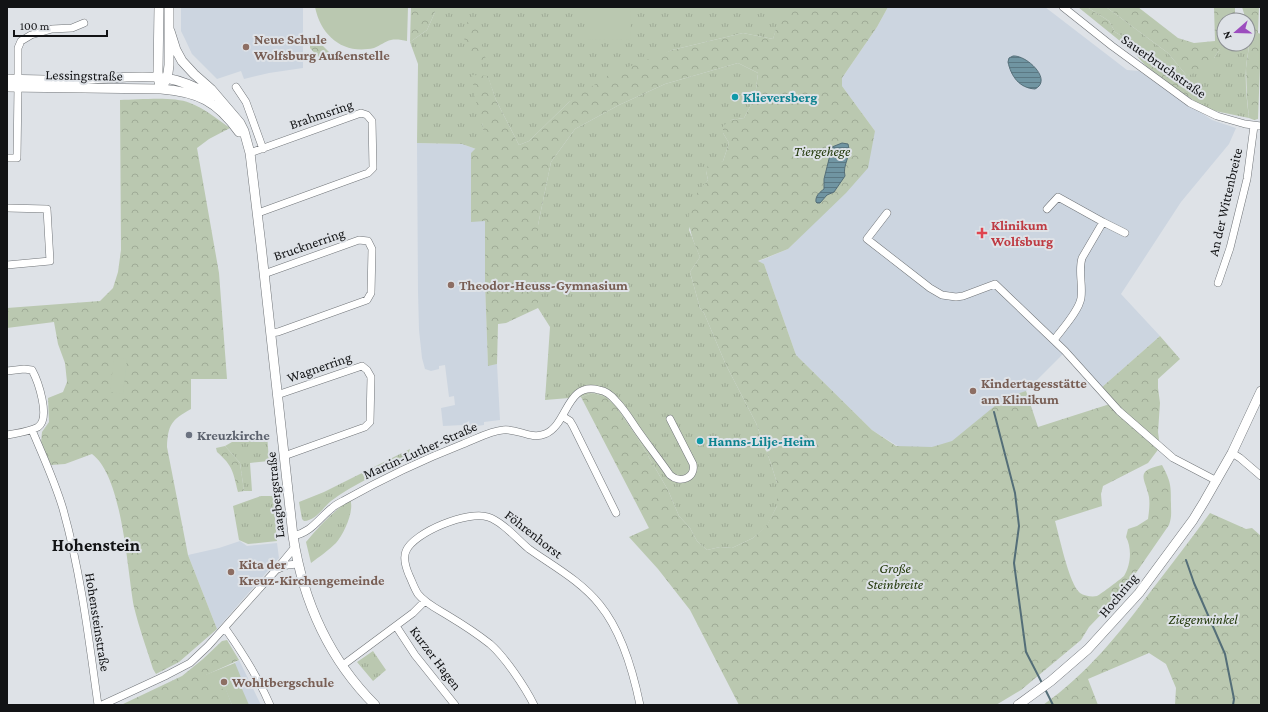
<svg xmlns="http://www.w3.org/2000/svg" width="1268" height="712" font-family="'Crimson Pro',serif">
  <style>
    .built { fill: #ccd5e0 }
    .grass { fill: url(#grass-tufts) }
    .forest { fill: url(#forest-crowns) }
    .pitch { fill: #bac8b0 }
    .water { fill: url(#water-rules); stroke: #546e78 }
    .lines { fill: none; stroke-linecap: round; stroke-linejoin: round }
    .stream { stroke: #546e78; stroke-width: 2 }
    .minor-casing { stroke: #707478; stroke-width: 8 }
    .tertiary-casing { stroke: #707478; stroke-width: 10 }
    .minor { stroke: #fff; stroke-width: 7 }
    .tertiary { stroke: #fff; stroke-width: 9 }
    .education-dot { fill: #8d6e63; stroke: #dee2e7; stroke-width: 1.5 }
    .culture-dot { fill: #0f9aa8; stroke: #dee2e7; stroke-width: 1.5 }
    .health-dot { fill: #e0444e; stroke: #dee2e7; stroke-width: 1.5 }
    .worship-dot { fill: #6b7280; stroke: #dee2e7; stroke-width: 1.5 }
    .labels { text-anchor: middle; stroke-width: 4; stroke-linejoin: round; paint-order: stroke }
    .education-label { font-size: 14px; font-weight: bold; fill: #785e54; stroke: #dee2e7; text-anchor: start }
    .street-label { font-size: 14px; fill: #121315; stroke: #dee2e7 }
    .culture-label { font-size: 14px; font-weight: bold; fill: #0d838f; stroke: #dee2e7; text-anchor: start }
    .park-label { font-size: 14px; font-style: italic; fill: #23390b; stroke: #dee2e7 }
    .health-label { font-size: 14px; font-weight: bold; fill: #be3a42; stroke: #dee2e7; text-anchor: start }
    .worship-label { font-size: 14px; font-weight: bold; fill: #5b616d; stroke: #dee2e7; text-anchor: start }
    .district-label { font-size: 18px; font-weight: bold; fill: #121315; stroke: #dee2e7 }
  </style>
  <defs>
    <pattern id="grass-tufts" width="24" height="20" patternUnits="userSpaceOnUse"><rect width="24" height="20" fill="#bac8b0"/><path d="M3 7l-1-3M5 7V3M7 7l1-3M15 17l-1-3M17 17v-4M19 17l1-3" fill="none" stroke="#9fab96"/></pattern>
    <pattern id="forest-crowns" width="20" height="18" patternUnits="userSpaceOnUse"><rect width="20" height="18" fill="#bac8b0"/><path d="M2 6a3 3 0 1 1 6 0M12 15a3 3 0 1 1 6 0" fill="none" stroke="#9fab96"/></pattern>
    <pattern id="water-rules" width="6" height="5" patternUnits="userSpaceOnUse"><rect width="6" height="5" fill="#7095a2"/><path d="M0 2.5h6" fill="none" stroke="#5b7883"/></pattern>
  </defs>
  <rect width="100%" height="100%" fill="#dee2e7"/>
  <path class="built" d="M181 7H303V68L269 73 244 79 241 71 217 79 192 54 185 39 181 31Z
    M888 7H1045L1127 70 1139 71 1212 120 1236 128 1229 144 1181 202 1121 294 1160 336 1101 388 1067 350 1026 391 1037 427 931 467 872 430 796 355 764 264 757 262 788 249 812 225 875 131 842 86V78L877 27Z
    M417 143 462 144 476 149 486 180 485 283 488 365 497 364 500 420 484 422V425L470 427 469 421 463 425 443 426 441 408 455 405 454 396 449 397 445 365 439 366V369L431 371 425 369 422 358 419 330 418 292Z
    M240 541 247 546 277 543 279 558 217 629 188 555 219 548Z
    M239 660 261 705H174L235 663Z"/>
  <path class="grass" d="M435 7H782L783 8 773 39 743 33 672 50 569 102 529 141 519 145 496 100 488 77 482 123 486 139 476 149 462 144 417 143 418 64 410 42 427 30 435 12Z
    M1087 7H1106L1168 53 1187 76 1214 58 1220 49 1231 46 1232 44H1248V30C1251 43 1247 55 1246 68 1245 84 1247 102 1249 118L1215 111 1199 104 1198 93 1177 80 1160 64 1153 66 1132 42 1115 32 1109 21Z
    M738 63 758 73 755 97 744 118 731 120 723 133 729 143 723 161 706 171 708 180 701 189 689 230 700 257 690 272 700 308 704 313 726 365 756 423 770 461 777 483V506L767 526 753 538 732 548 720 547 707 550 697 541 690 528 679 516 668 490 637 437 615 405 606 397 593 393 581 397 545 400 550 327 538 308V225L551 162 575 129 619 105 665 84Z
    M267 434 269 461 250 463 252 491H244L240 463 225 446 239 438Z
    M410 449 407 459C381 472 354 484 331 501 323 508 315 521 304 521L302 519 299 502 324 492Z
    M261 496H273L277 541 248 544 239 540 233 506Z
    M350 499C355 510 344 534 336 543 329 550 319 557 311 563L306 542C319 526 333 512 350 499Z
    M373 651 386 670 373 681 357 662Z"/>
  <path class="forest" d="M411 7H435V12L427 30 410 42Z
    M782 7H888L877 27 842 78V86L875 131 868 168 846 193 788 249 758 261 764 264 796 355 872 430 896 446 932 447 952 441 996 405 1011 396 1026 391 1038 427 1113 403 1101 388 1160 336 1180 359 1158 379V388L1160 403 1158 432 1160 447 1148 463 1103 486 1101 494 1102 506 1055 521C1059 535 1069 584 1080 593 1084 596 1092 597 1097 596 1101 594 1122 578 1124 576 1131 565 1132 548 1126 537L1128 529 1137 526 1148 519C1149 512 1150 504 1149 497 1145 478 1134 471 1162 465 1171 482 1171 485 1171 504 1171 513 1172 516 1169 525L1129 583 1113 602 1089 627 1081 640 1021 690 996 705H739L690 610 658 569 629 537 649 528 581 397 593 393 606 397 615 405 637 437 668 490 679 516 690 528 697 541 707 550 720 547 732 548 753 538 767 525 777 506V483L770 461 756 423 726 365 704 313 700 308 690 272 700 257C692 239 684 219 693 200 696 193 703 186 708 180L706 171 708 165 723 161 729 143 723 133V126L731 120 744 118 755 97 758 73 738 63 665 84 619 105 575 129 551 162 538 225V308L506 323 498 324 497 364 488 366 485 283V221L471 222V153L485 139 482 123 475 98 472 75 488 76 496 100 519 145 529 141 569 102 610 74 672 50 743 33 773 39Z
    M1078 7H1087L1109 21 1115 32 1132 42 1153 65 1160 64 1177 80 1198 93 1202 98 1199 104C1181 92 1146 71 1136 54Z
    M1106 7H1138L1178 38 1194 43 1215 41 1214 7H1235V20H1224V44H1232L1231 46 1226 51 1220 49 1214 58V65L1187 76 1168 53Z
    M1242 7H1259L1258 33 1261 34V63L1260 66 1258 119 1254 120 1249 118 1247 98 1246 68 1250 39 1248 30V20H1246Z
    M475 18V19L486 60 469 59 462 29 470 19Z
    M315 38 333 56 321 60 310 48V42Z
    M120 100C140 100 172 96 190 103 204 108 217 119 230 128L209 139 197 148 219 273 227 379H191V409C171 420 168 425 167 447L188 555 217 629 179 662 156 674 153 669C147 649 139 628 134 607 127 570 123 477 92 454L65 464 51 465 41 443 42 432 49 422 48 398 63 392 67 382 65 363 58 344 54 322 7 328V308L100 301 113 288 118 272 121 250Z
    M225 446 240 463 244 491 238 492C233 472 233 466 217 452L216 448Z
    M1210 513 1246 529 1252 528 1261 536V705H1175L1176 688 1166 664 1149 653 1088 679 1098 705H1043C1087 674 1120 633 1151 591 1171 565 1191 539 1210 513Z
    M227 640 239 660 206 675 225 687 232 705H121L182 676 203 659 222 641Z"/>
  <path class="pitch" d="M315 7H408L407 41C402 40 396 39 391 40 385 41 380 46 374 48 343 55 321 36 315 7Z
    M586 7H630L631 39 586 40Z
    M114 358 127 359 123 394 110 392Z
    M235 663 242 680 239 682 249 705H232L225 688 213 692 205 675Z"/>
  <path class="water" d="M1013 56C1027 55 1053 80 1035 89 1019 88 1011 76 1008 62L1009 58Z
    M842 143 848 144C852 155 842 165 845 176L834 192 827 195 820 203H817L816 202C815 196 820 192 824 189V179L832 147Z"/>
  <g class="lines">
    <path class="stream" d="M994 412 1015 493 1019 526 1014 563 1026 652 1042 683
      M1186 560 1194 583 1225 654 1234 699 1233 705
      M1045 689 1053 705"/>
    <g class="minor-casing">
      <path id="minor" d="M1063 7 1112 46 1190 103 1217 116 1245 124 1261 126
        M18 80V48L21 41 31 35 52 29 72 28 84 23
        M236 87 246 102 263 149
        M250 153 361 113 367 115 372 121 373 168 368 173 258 213
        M7 158H17L18 87
        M7 208 47 209 50 261 7 265
        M1047 209 1058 197 1103 222 1125 233
        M887 213 867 239 930 288 942 295 956 297 963 296 995 284 1065 351 1119 411 1173 458 1217 481
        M264 274 359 240 368 241 372 249 371 293 367 300 278 332 271 333
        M1218 283 1230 248 1247 179 1254 126
        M1054 340C1062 329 1079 311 1081 298 1083 284 1078 271 1082 258L1103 222
        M7 371 24 369 32 370C38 381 51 418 38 427 29 432 17 433 7 435
        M277 395 362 366 367 370 371 377 370 422 365 427 284 456
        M562 416 570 421 573 426 616 513
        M32 430C43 456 55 482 63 509 81 573 89 640 98 705
        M1232 453 1240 458 1261 476
        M293 536C312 532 318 519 332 508 335 505 339 503 343 501 382 479 422 460 463 444 476 439 490 431 503 430 518 428 530 440 545 434 568 425 566 381 599 390 606 391 612 396 616 401 624 409 630 419 636 428 647 444 659 459 670 475 680 484 696 478 693 464L670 419
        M278 569 287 565 298 564
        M396 626 415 655 455 705
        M225 628C242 652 258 677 270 705
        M343 665 413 613 425 601
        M102 705 167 675 190 663 208 646 276 570 295 547
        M534 705C525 687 505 657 490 644 476 633 462 624 447 615 437 609 425 603 418 594 414 588 412 581 409 575 406 568 403 558 406 551 414 532 469 510 488 517 503 522 517 539 529 549 553 566 581 581 600 605 622 632 633 671 640 705"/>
    </g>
    <g class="tertiary-casing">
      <path id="tertiary" d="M159 7 158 72 159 82
        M170 31 176 50 182 61 194 74 211 89 240 123 244 131 250 153 261 245 293 536C303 601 329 659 375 705
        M7 79C35 80 62 81 90 79 115 78 141 75 166 78 183 81 198 88 212 96
        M165 82 168 73 169 65V7
        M7 87 161 89C198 92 217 101 239 132
        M1018 705 1051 681 1088 649 1139 593 1193 520 1204 502 1232 453 1261 391"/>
    </g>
    <use href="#minor" class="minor"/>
    <use href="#tertiary" class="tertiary"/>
  </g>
  <g class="education-dot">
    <circle cx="246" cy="47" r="4"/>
    <circle cx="451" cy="285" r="4"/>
    <circle cx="973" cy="391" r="4"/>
    <circle cx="231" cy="572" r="4"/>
    <circle cx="224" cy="682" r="4"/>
  </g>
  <g class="culture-dot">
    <circle cx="735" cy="97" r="4"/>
    <circle cx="700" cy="441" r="4"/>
  </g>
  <path class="health-dot" d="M980 227h4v4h4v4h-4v4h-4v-4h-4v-4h4z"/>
  <circle class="worship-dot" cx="189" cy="435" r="4"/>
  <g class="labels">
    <g class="education-label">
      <text x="254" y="44">Neue Schule<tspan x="254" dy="16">Wolfsburg Außenstelle</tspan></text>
      <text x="459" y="290">Theodor-Heuss-Gymnasium</text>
      <text x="981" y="388">Kindertagesstätte<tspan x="981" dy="16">am Klinikum</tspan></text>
      <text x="239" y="569">Kita der<tspan x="239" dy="16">Kreuz-Kirchengemeinde</tspan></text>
      <text x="232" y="687">Wohltbergschule</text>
    </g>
    <g class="street-label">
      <text transform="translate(1164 66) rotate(35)" y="5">Sauerbruchstraße</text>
      <text transform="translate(84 75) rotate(1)" y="5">Lessingstraße</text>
      <text transform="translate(321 114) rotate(-19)" y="5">Brahmsring</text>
      <text transform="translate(1225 202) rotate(-77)" y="5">An der Wittenbreite</text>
      <text transform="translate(309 244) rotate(-19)" y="5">Brucknerring</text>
      <text transform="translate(319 367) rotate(-19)" y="5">Wagnerring</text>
      <text transform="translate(420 450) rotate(-24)" y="5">Martin-Luther-Straße</text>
      <text transform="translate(275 495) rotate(-96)" y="5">Laagbergstraße</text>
      <text transform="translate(534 534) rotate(38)" y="5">Föhrenhorst</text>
      <text transform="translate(1118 595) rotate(-50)" y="5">Hochring</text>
      <text transform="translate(98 622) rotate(81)" y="5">Hohensteinstraße</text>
      <text transform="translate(436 658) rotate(53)" y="5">Kurzer Hagen</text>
    </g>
    <g class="culture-label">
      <text x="743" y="102">Klieversberg</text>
      <text x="708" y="446">Hanns-Lilje-Heim</text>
    </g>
    <g class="park-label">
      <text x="822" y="156">Tiergehege</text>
      <text x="895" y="573">Große<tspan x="895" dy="16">Steinbreite</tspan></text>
      <text x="1203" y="624">Ziegenwinkel</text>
    </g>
    <g class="health-label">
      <text x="991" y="230">Klinikum<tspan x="991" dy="16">Wolfsburg</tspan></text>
    </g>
    <g class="worship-label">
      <text x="197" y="440">Kreuzkirche</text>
    </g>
    <g class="district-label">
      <text x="96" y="551">Hohenstein</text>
    </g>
  </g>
  <rect width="1268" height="712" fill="none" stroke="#121315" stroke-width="16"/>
  <g transform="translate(1236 32) rotate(250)"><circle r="19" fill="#dee2e7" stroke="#8c8f93"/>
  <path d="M0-3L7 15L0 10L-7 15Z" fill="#9c4dbe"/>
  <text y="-6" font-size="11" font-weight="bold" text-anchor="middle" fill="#121315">N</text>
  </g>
  <path d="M14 30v6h93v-6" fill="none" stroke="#121315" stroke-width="2"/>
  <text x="20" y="30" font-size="12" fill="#121315" stroke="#dee2e7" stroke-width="3" paint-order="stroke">100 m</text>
</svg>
